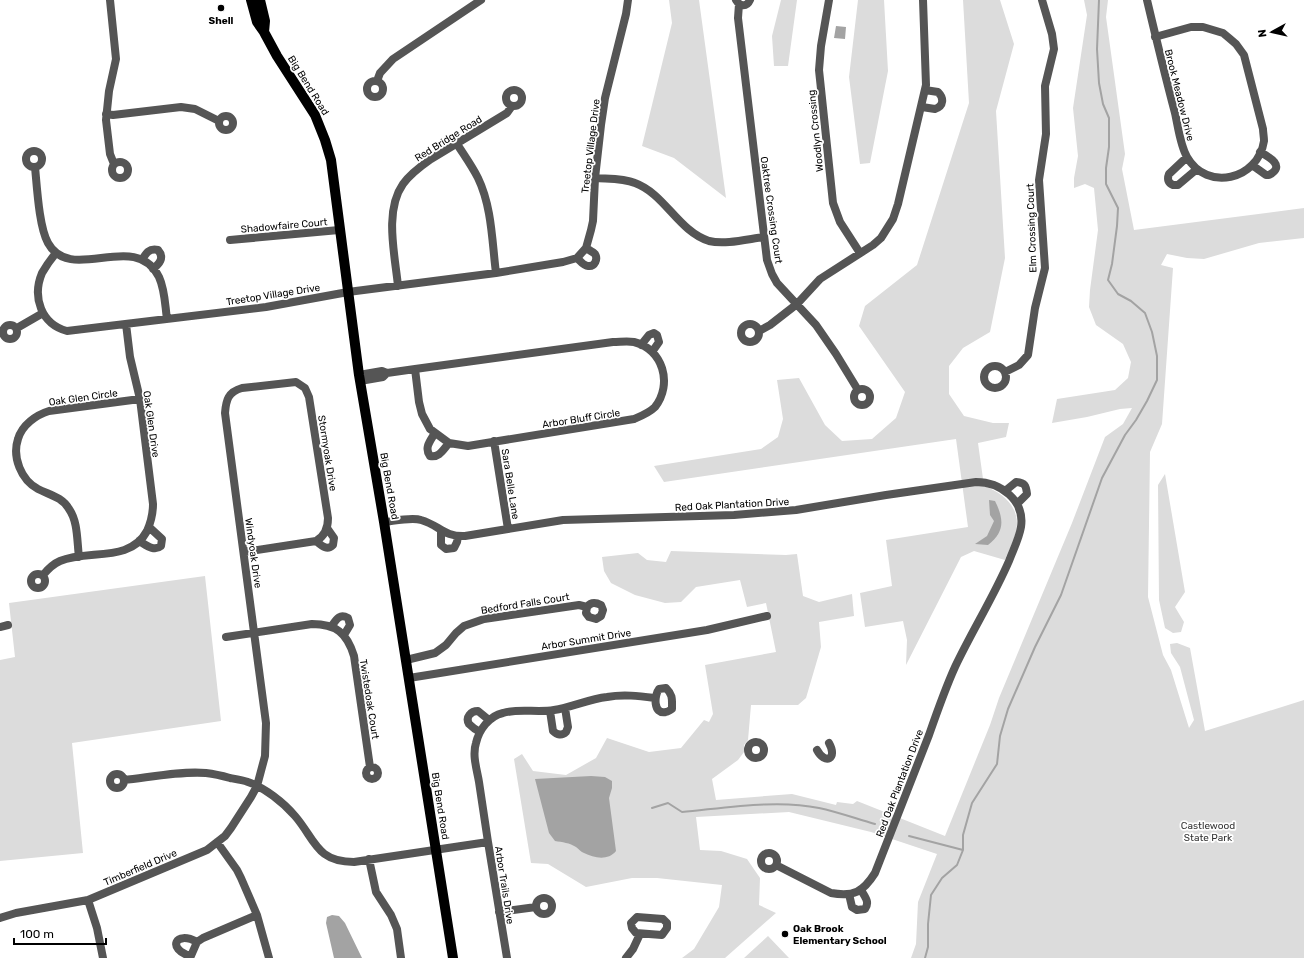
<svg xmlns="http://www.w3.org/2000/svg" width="1304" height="958" font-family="Rubik,sans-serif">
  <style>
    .green { fill: #dcdcdc }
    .water { fill: #a3a3a3 }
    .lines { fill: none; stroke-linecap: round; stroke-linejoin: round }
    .stream { stroke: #a3a3a3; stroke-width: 2 }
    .minor { stroke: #555; stroke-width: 8 }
    .major { stroke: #000; stroke-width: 10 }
    .poi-dot { fill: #000; stroke: #fff; stroke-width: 1.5 }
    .labels { text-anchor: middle; stroke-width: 3.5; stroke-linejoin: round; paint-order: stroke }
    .poi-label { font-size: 10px; font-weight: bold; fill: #000; stroke: #fff }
    .street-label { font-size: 10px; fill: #000; stroke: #fff }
    .park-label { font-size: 10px; fill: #333; stroke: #fff }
  </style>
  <rect width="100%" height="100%" fill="#fff"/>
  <path class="green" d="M669 0H699L726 198 674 158 642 146 672 23Z
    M781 0H797L788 66H774L772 36Z
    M858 0H884L888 71 870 163 860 164 849 77Z
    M963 0H1000L1014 44 996 111 1005 258 990 332 963 348 949 366V394L964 416 993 423H1009L1006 437 978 443 984 486C1001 492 1017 504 1017 524 1017 536 1009 549 1005 560L974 551 961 557 906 665 907 640 903 621 865 627 860 593 892 586 886 540 968 527 956 439 664 482 654 466 761 449 778 437 783 419 777 380 799 378 825 425 842 441 872 439 896 418 905 392 859 326 865 306 917 265 969 103Z
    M1084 0H1108L1106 17 1125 154 1122 169 1134 230 1304 208V238L1259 243 1204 259 1187 258 1167 254 1161 265 1173 268 1162 424 1150 452 1148 597 1163 655 1171 670 1189 728 1194 720 1180 667 1171 653 1170 644 1177 643 1190 648 1205 731 1304 700V958H911L916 944 918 902 937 854 871 832 789 812 696 817 700 850 721 851 747 859 760 878 759 905 776 913 725 958H682L694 949 719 907 722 885 657 878H632L586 887 548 864 531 863 514 759 522 754 533 771 566 775 596 758 607 738 649 752 681 748 704 720 709 722 713 714 705 665 776 652 766 603 747 607 740 580 696 587 681 602 665 603 635 595 611 583 604 571 602 557 638 553 647 560 666 562 671 551 786 555 797 554 803 596 819 602 852 594 854 616 819 622 821 647 806 698 798 705H751L748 740 744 745V752L738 760 712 779 716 800 792 794 836 805 837 802 853 804 857 801 945 836 990 725 999 698 1072 523 1105 437 1123 424 1132 408 1120 409 1087 417 1052 423 1057 399 1115 390 1128 378 1131 362 1123 344 1096 325 1089 307 1090 290 1098 230 1094 188 1085 184 1074 188V178L1078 156 1073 108 1087 15Z
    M1165 474 1185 592 1175 607 1184 622 1181 632 1173 633 1165 628 1159 600 1158 485Z
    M205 576 221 721 72 743 83 853 0 861V660L15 657 9 603Z
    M768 936 789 958H744Z"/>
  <path class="water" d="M836 26 846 27 845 39 834 38Z
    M989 500 995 501C1004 519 1005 532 988 545L975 544 987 536 994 521 990 515Z
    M591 776 605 777 612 781V788L609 798 616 851C608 861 594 858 584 853 581 852 579 849 576 847 570 843 562 842 555 841L549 833 535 779Z
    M332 915 339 916 345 923 362 958H334L326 923 327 917Z"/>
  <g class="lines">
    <path class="stream" d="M652 808 668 803 682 812C725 808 777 799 819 808 838 812 857 819 875 824
      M909 836 963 850
      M925 958 928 947V924L931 895 942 878 957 865 963 850V835L972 803 997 764 1000 736 1008 709 1035 647 1061 595 1102 478 1125 435 1136 420 1147 401 1157 380V356L1152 332 1145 313 1131 301 1118 294 1108 280 1112 264 1117 226 1118 208 1106 184V168L1109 147V118L1103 104 1099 83 1097 49 1099 0"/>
    <path class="minor" d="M110 0 116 59 109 91 106 120 110 154 114 164
      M736 0C740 7 747 7 750 0
      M829 0 821 46 819 70 833 203 840 222 860 253
      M1147 0C1156 38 1165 75 1175 113 1178 126 1180 145 1187 157 1207 192 1258 180 1264 141 1264 137 1263 132 1263 129L1244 55 1236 44 1229 38 1223 33 1203 27H1191L1155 37
      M739 4 738 18 767 260 772 274 777 283 816 325 836 354 858 390
      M367 89a8 8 0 1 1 16 0a8 8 0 1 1-16 0Z
      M377 81 380 73 393 59 481 0
      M506 98a8 8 0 1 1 16 0a8 8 0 1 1-16 0Z
      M922 107 935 109C944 106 944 98 938 92L925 90
      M106 114 113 115 181 107 195 109 219 121
      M219 123a7 7 0 1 1 14 0a7 7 0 1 1-14 0Z
      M457 144C464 155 472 166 478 178 492 207 492 242 496 273
      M26 159a8 8 0 1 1 16 0a8 8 0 1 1-16 0Z
      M1187 157 1169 174C1167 179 1168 183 1173 185H1178L1197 169
      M112 170a8 8 0 1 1 16 0a8 8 0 1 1-16 0Z
      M1252 165 1266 175H1269C1286 166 1269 157 1260 152
      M35 167C37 187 39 227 48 243 71 285 135 229 159 277 165 290 165 305 167 319
      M595 178C608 179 623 178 635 183 665 194 678 231 709 241 725 245 748 239 764 237
      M230 240 339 230
      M56 253C51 259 46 266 42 273 32 297 41 324 67 331L266 307 348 292 496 273 563 262 577 258 586 248 591 230 593 221 595 178 601 125 605 98 626 14 628 0
      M577 258C580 261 584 266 588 266 595 267 598 259 595 254 593 252 589 250 586 248
      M142 260C146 253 149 248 158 250 165 258 159 264 153 269
      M398 286C395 255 384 211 403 184 410 174 421 166 431 159L507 113 512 106
      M741 333a9 9 0 1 1 18 0a9 9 0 1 1-18 0Z
      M3 332a7 7 0 1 1 14 0a7 7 0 1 1-14 0Z
      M17 328 43 313
      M759 331 770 325 797 304 820 279 873 245 881 238 893 219 898 204 926 85 923 0
      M641 345 649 335 654 333 657 335 659 342 652 352
      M984 377a11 11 0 1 1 22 0a11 11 0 1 1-22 0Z
      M1005 372 1019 365 1028 355 1035 308 1045 268 1039 180 1046 134 1045 86 1054 49 1052 34 1042 0
      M359 375 382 371 387 373 415 369 613 342C620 342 627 341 634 342 663 349 673 384 655 407 649 413 641 416 634 419L468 446 449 443 430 429 422 414 419 402 415 369
      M360 381 383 377 387 373
      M854 397a8 8 0 1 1 16 0a8 8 0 1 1-16 0Z
      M435 433C430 441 424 448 430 456 439 458 443 450 449 443
      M494 441 508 529
      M1005 491 1016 482C1025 483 1026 485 1027 494L1017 504
      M384 522C394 521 412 517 421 520 439 525 444 537 465 536L563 520 734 515 796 510 886 495 976 482C1000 482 1025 500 1021 527 1019 539 1013 550 1009 561 993 598 972 631 955 667 945 689 937 712 929 735 911 781 893 827 875 873 863 892 854 897 831 893L776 865
      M441 530V545L446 549 454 548 457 542 458 536
      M139 541C146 545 154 552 161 546L162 539 149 527
      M316 541C322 546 327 551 333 545L334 538 327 528
      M79 557C77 542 78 521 69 509 62 497 50 495 38 489 21 480 12 457 18 439 22 425 36 415 49 411L140 399
      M31 581a7 7 0 1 1 14 0a7 7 0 1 1-14 0Z
      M43 575C48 569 53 564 60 561 88 549 130 563 147 531 151 522 153 514 153 504L140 399 130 357 126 324
      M0 627 8 625
      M331 627C336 620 339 613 348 618L350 625 344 635
      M226 637 312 624C336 624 347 633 354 656L370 767
      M406 660 435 653 446 645 456 633 464 626 484 619 579 605 587 607 586 613 589 617 596 619 601 616 603 610 601 605C595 602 591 602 587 607
      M409 678 707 630 767 616
      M666 688C673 695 672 699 672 709 670 710 668 712 666 712 653 715 654 695 659 689Z
      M550 711 553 731C557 735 562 736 566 732L568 727 565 708
      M480 732C476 730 472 727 469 724 465 717 471 711 478 711L489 720
      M748 750a8 8 0 1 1 16 0a8 8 0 1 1-16 0Z
      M817 750C825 765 838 759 829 743
      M366 773a6 6 0 1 1 12 0a6 6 0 1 1-12 0Z
      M110 781a7 7 0 1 1 14 0a7 7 0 1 1-14 0Z
      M124 780C151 777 180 771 206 773 215 774 223 776 230 778 236 779 243 780 248 782 265 788 283 802 295 816 315 839 316 862 354 862L488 842 507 958
      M217 842 237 870 241 878 257 915 269 958
      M488 842C485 822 482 802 479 782 477 770 472 755 476 743 479 730 489 716 503 713 519 708 537 713 554 710 572 707 589 699 607 697 623 694 639 696 655 698
      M761 861a8 8 0 1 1 16 0a8 8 0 1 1-16 0Z
      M369 859 376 892 391 915 397 929 401 958
      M849 894 852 907 857 910 865 909C870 902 865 897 861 890
      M536 906a8 8 0 1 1 16 0a8 8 0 1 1-16 0Z
      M88 900 97 928 103 958
      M499 912 536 907
      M637 917 663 919 667 923V928L662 935 636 933 632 928 631 923Z
      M0 918 16 913 88 900 207 850 225 836 231 828 251 797 257 786 265 756 266 723 225 413C226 400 228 392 242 388L296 382 305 388 309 397 328 518C328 528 325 536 316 541L244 552
      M190 956C167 949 175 930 197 942
      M190 958 197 942 203 938 257 915
      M626 958 633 949 640 934"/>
    <path class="major" d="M251 0 257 22 264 32 277 56 315 115 325 140 331 160 359 375 384 522 453 958
      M260 0 265 21 264 32"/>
  </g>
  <g class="poi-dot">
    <circle cx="221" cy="8" r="4"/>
    <circle cx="785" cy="934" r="4"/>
  </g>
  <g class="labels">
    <g class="poi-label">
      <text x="221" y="24">Shell</text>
      <text x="793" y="932" text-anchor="start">Oak Brook<tspan x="793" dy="12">Elementary School</tspan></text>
    </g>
    <g class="street-label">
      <text transform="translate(309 85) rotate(58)" y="4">Big Bend Road</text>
      <text transform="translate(1180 95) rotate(76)" y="4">Brook Meadow Drive</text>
      <text transform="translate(815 131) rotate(-96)" y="4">Woodlyn Crossing</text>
      <text transform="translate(448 138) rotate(-32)" y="4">Red Bridge Road</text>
      <text transform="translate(590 146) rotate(-83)" y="4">Treetop Village Drive</text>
      <text transform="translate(772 210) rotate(82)" y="4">Oaktree Crossing Court</text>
      <text transform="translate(284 225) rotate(-5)" y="4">Shadowfaire Court</text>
      <text transform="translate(1031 228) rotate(-92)" y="4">Elm Crossing Court</text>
      <text transform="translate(273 294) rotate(-9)" y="4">Treetop Village Drive</text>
      <text transform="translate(83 397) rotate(-8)" y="4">Oak Glen Circle</text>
      <text transform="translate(581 418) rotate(-9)" y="4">Arbor Bluff Circle</text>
      <text transform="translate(152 424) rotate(82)" y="4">Oak Glen Drive</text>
      <text transform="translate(328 453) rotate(81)" y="4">Stormyoak Drive</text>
      <text transform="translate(511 484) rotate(81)" y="4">Sara Belle Lane</text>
      <text transform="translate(390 486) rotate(80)" y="4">Big Bend Road</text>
      <text transform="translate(732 504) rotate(-3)" y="4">Red Oak Plantation Drive</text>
      <text transform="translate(254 553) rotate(82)" y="4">Windyoak Drive</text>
      <text transform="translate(525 603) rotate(-9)" y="4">Bedford Falls Court</text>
      <text transform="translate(586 639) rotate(-9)" y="4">Arbor Summit Drive</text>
      <text transform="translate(370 699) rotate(81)" y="4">Twistedoak Court</text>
      <text transform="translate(899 783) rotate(-69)" y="4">Red Oak Plantation Drive</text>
      <text transform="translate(441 806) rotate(81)" y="4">Big Bend Road</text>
      <text transform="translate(140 867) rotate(-23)" y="4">Timberfield Drive</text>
      <text transform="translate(505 885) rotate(81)" y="4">Arbor Trails Drive</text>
    </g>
    <g class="park-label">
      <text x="1208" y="829">Castlewood<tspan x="1208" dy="12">State Park</tspan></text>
    </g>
  </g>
  <g transform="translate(1272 32) rotate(262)" stroke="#ffffff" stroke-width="3" paint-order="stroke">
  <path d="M0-3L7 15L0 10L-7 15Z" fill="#000000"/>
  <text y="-6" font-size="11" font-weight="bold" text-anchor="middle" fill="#000000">N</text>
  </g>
  <path d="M14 938v6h92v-6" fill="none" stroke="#000000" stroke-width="2"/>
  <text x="20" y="938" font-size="12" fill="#000000" stroke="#ffffff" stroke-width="3" paint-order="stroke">100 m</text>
</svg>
